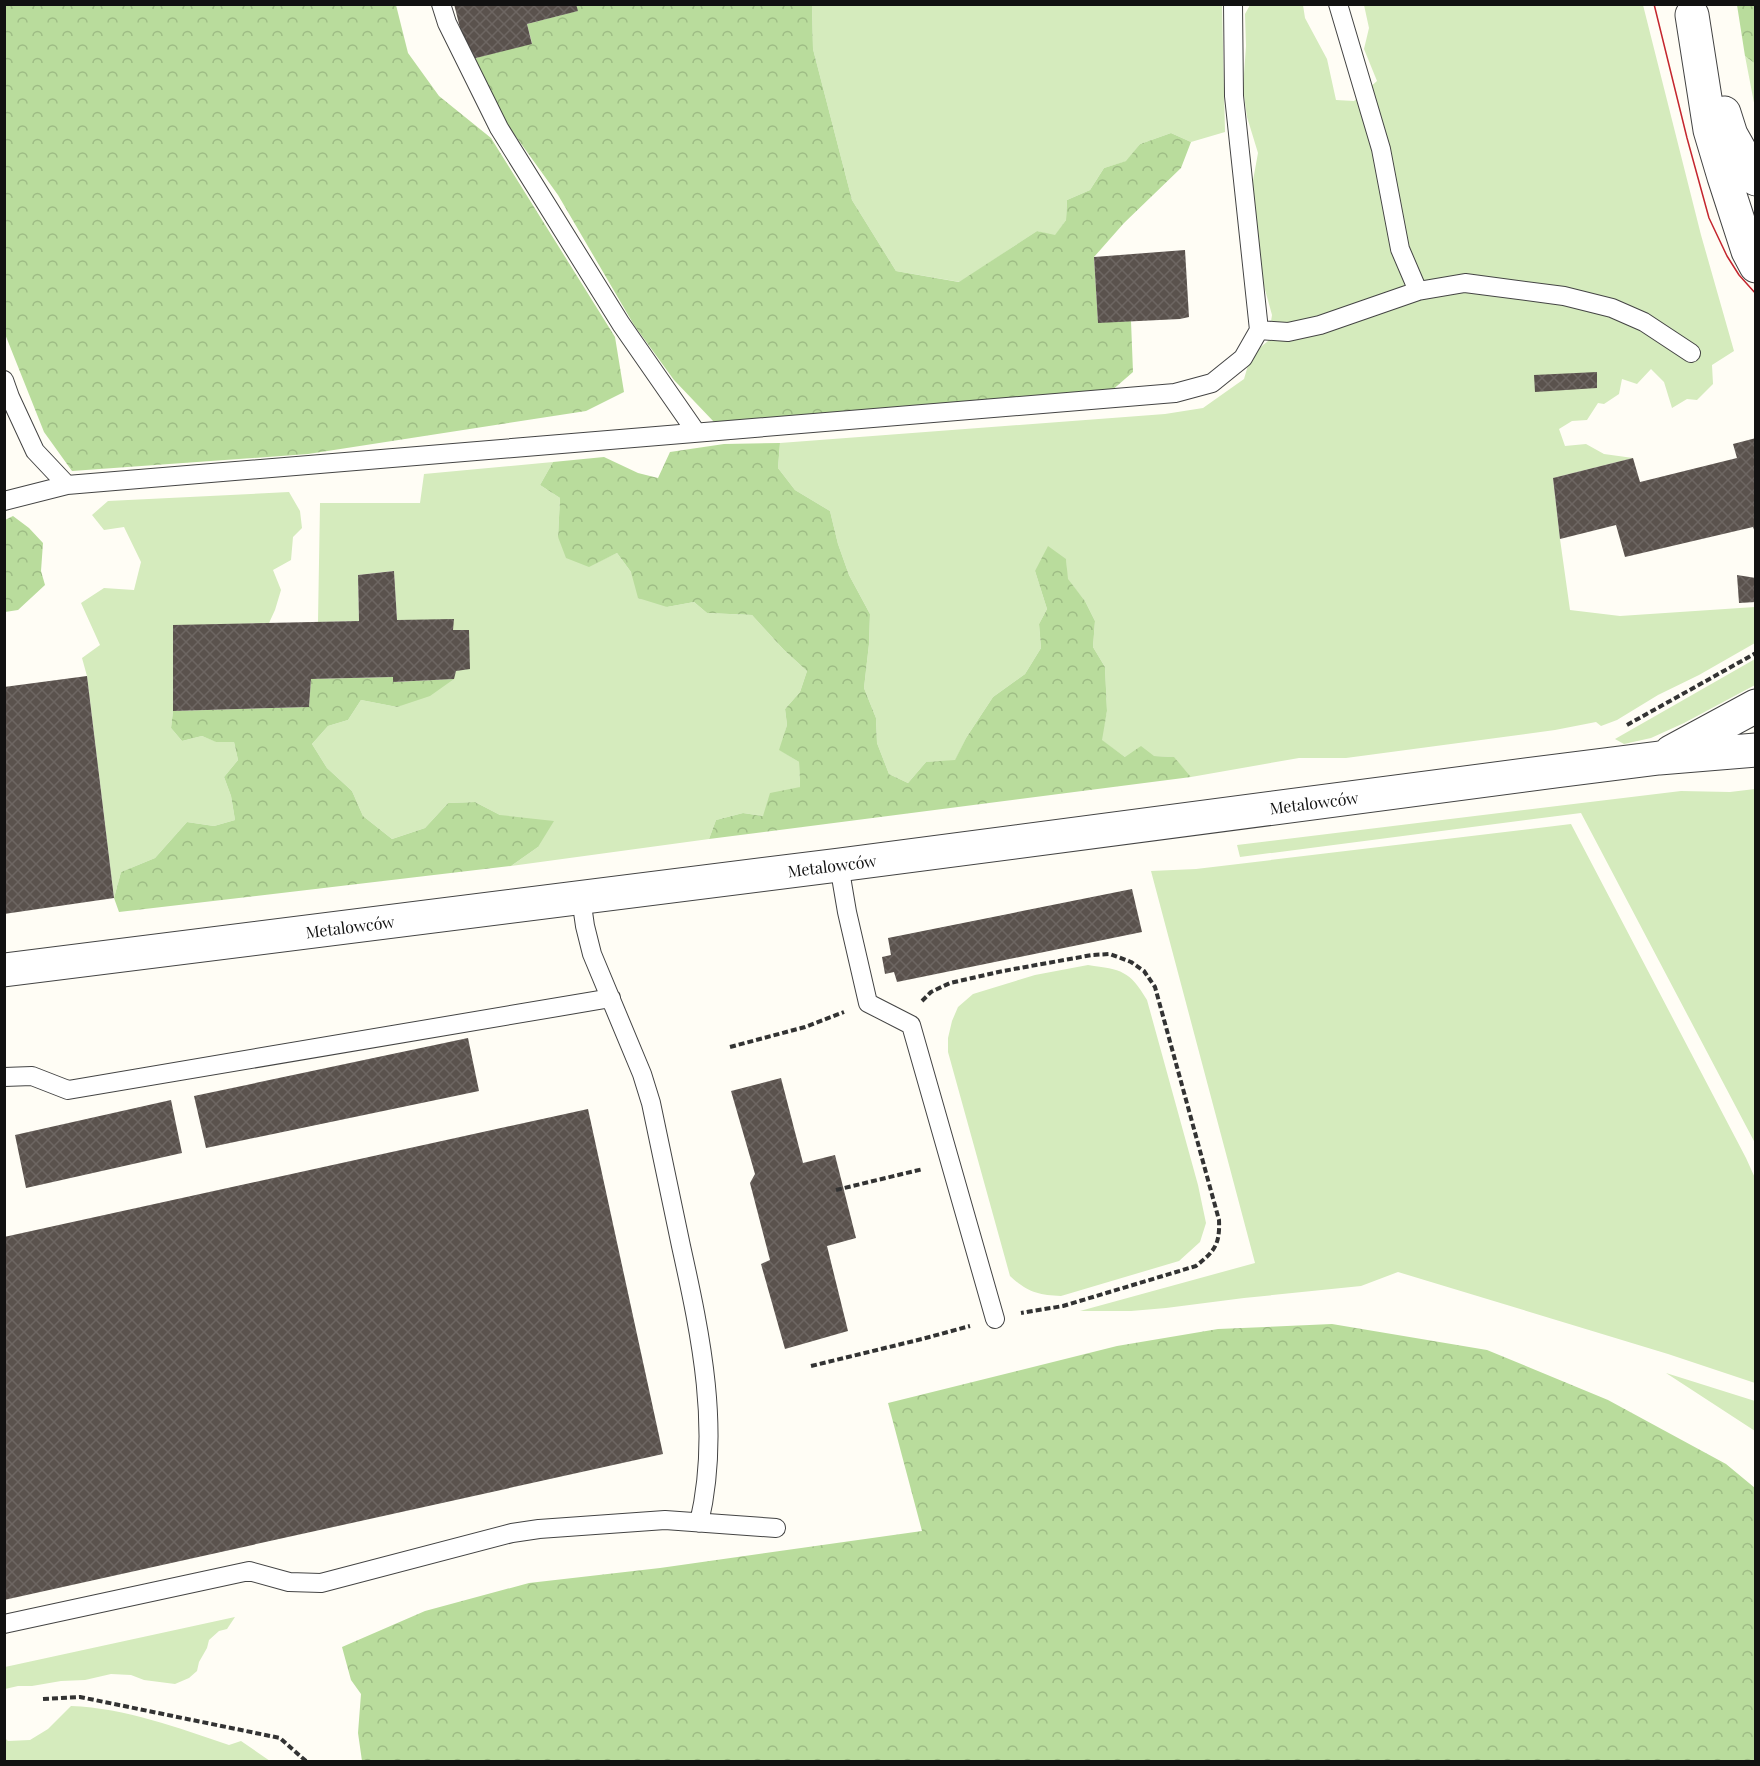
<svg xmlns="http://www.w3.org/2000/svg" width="1760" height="1766" font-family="'Playfair Display',serif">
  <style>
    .grass { fill: #d5ebbd }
    .forest { fill: url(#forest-crowns) }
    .building { fill: url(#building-cross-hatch) }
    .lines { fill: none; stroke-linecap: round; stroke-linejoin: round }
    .service-casing { stroke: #444; stroke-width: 20 }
    .tertiary-casing { stroke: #444; stroke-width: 35 }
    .path { stroke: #333; stroke-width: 4; stroke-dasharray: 6 3; stroke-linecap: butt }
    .service { stroke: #fff; stroke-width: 18 }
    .tertiary { stroke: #fff; stroke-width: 33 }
    .tram { stroke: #c4262e; stroke-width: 1.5 }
    .labels { text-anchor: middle; stroke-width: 6; stroke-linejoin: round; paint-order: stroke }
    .street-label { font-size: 16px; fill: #111; stroke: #fff }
  </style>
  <defs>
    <pattern id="forest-crowns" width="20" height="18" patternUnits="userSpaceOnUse" patternTransform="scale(1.5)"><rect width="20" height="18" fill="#b9dc9c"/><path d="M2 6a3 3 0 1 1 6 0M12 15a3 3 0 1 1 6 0" fill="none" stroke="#9ebc85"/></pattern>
    <pattern id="building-cross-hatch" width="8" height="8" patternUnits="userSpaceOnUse" patternTransform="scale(1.5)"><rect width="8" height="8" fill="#5a524d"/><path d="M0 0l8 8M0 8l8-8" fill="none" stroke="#6d6662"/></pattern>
  </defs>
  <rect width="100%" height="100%" fill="#fffdf5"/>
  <path class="grass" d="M812 5H1222L1225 132 1191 142 1171 133 1140 144 1127 161 1104 168 1090 190 1067 200 1066 220 1055 236 1037 231 960 282 896 271 852 200 813 49Z
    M1250 5H1303L1305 18 1327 59 1336 100 1354 101 1377 81 1364 49 1369 28 1364 5H1643L1701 235 1734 351 1712 365 1713 384 1697 400 1687 399 1672 408 1664 382 1651 369 1637 384 1622 379 1619 394 1604 404 1598 403 1587 420 1572 421 1559 429 1565 446 1586 444 1604 454 1633 458 1553 478 1560 539 1570 610 1620 616 1755 607V643L1699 675 1658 695 1617 720 1601 726 1596 722 1555 730 1346 758H1299L1191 777 1173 757 1154 756 1125 757 1101 740 1107 711 1105 667 1093 647 1095 621 1085 601 1067 579 1066 559 1035 571 1047 609 1039 624 1041 648 1025 674 993 697 966 738 955 761 926 762 908 783 889 774 877 743 876 718 864 688 869 644 870 614 849 575 838 544 830 511 795 490 778 468 780 443 1165 414 1203 408 1244 379 1251 355 1268 341 1272 315 1264 286 1255 230 1252 186 1258 153 1247 117 1243 88 1246 46 1245 14Z
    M1745 56 1754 63 1755 66V108Z
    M553 462 540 485 560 498 558 537 589 566 617 553 631 572 667 607 694 602 707 613 752 615 784 650 807 671 800 692 785 709 787 725 780 750 799 762 800 787 763 816 743 813 716 820 709 839 511 866 538 847 500 815 475 802 448 803 425 828 392 839 363 816 352 791 327 768 312 744 328 726 348 720 361 700 397 707 453 679 469 630H453V620H397L394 571 358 575 359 621 318 622 320 503H420L424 474Z
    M289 492 300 511 302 528 293 537 291 560 273 570 281 590 275 610 269 623 173 626V711L171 728 182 741 202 736 217 742H234L238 760 224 777 231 796 235 820 214 826 187 822 155 858 121 872 114 898 87 676 82 658 100 645 81 603 104 588 134 590 141 562 124 527 104 530 92 515 108 501Z
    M1755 659V685L1684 723 1651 738 1624 744 1615 739Z
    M1755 789V1143L1581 813 1240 857 1237 845 1681 791 1730 792Z
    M1571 824 1746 1158 1755 1178V1383L1668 1354 1398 1272 1361 1286 1244 1298 1166 1308 1131 1311H1080L1255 1263 1151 871 1196 869Z
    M1088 965C1122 970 1129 970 1147 1000L1198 1185 1206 1223 1200 1242 1179 1261 1061 1296C1038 1295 1027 1292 1010 1276L948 1052V1038L952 1021 958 1007 973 994 1035 975Z
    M1666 1373 1755 1401V1431Z
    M235 1617 227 1629 219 1631 209 1640 207 1648 199 1662 197 1671 189 1678 175 1684 144 1680 131 1675 111 1674 85 1680 61 1681 32 1686H18L5 1689V1667Z
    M71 1706C126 1708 178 1728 229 1745L241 1741 270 1761H5V1738L8 1741 30 1740 48 1729Z"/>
  <path class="forest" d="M5 4 396 5 408 53 439 96 491 138 615 337 624 392 586 411 308 454 72 471 44 432 5 334Z
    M576 5H812L813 49 852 200 896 271 959 282 1037 231 1055 235 1066 220 1067 200 1090 190 1104 168 1126 161 1140 144 1171 133 1191 142 1181 168 1124 223 1094 257 1098 322 1131 321 1133 372 1102 399 714 422 674 380 634 325 558 195 504 120 468 60 532 43 527 24 577 11Z
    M1737 5H1755V66L1754 63 1745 56Z
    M780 443 778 468 795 490 830 511 838 544 849 575 870 614 869 644 864 688 876 718 877 743 889 774 908 783 926 762 955 760 966 738 993 697 1025 674 1041 648 1039 624 1047 609 1035 571 1048 546 1066 559 1068 579 1085 601 1095 621 1093 647 1105 667 1107 711 1102 740 1125 757 1141 746 1154 756 1174 757 1191 777 709 839 716 820 743 813 763 816 770 793 800 787 799 762 779 750 787 725 785 709 800 692 807 671 784 650 752 615 707 613 694 602 667 607 638 598 631 572 617 553 589 567 566 558 558 537 560 498 540 485 553 462 604 457 638 473 658 478 670 452 724 444Z
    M13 516 29 528 43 543 41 571 45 585 18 610 5 612V520Z
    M393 677 394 682 454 679 430 696 397 707 361 700 348 720 328 726 312 744 327 768 352 791 363 816 392 839 425 828 448 803 475 802 500 815 554 821 538 847 511 866 119 912 114 898 121 872 155 858 187 822 214 826 235 820 231 796 224 777 238 760 234 742H216L202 736 182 741 171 728 173 711 309 707 311 679Z
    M1332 1324 1487 1350 1608 1400 1726 1464 1755 1488V1761H362L358 1733 361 1694 351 1680 342 1647 425 1611 529 1583 660 1568 922 1531 888 1403 1117 1346 1218 1329Z"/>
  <path class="building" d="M454 4H576L578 11 527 24 532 44 468 60Z
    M1185 250 1189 317 1180 319 1098 323 1094 257Z
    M1597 372V388L1535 392 1534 375Z
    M1756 438V535L1753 527 1625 557 1616 525 1560 539 1553 478 1633 458 1640 482 1737 458 1733 444Z
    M394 571 397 620 454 619 453 630H469L470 669 456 671 454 679 393 682V677L311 679 309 707 173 711V625L359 621 358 575Z
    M1737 575 1756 578V602L1739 603Z
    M87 676 114 898 4 914V687Z
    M1132 889 1142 932 897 982 894 972 885 974 882 957 891 955 888 938Z
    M468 1038 479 1091 206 1148 194 1096Z
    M781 1078 803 1163 835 1155 856 1238 827 1246 848 1331 785 1349 761 1264 770 1260 750 1183 755 1174 731 1091Z
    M171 1100 182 1153 26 1188 15 1135Z
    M588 1109 663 1454 4 1600V1237Z"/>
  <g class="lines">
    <g class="service-casing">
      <path id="service" d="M441 4 447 23 499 128 621 324 696 432
        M1338 4 1381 149 1400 249 1418 291
        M1259 330 1288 332 1320 325 1418 291 1465 283 1564 296 1612 308 1644 322 1691 353
        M4 380 10 397 35 451 67 485
        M4 501 67 485 1175 393 1212 383 1243 358 1259 330 1234 96 1233 4
        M839 865 847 912 868 1003 911 1025 995 1319
        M581 898 585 926 592 954 642 1074 651 1103C661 1150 671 1198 681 1246 701 1336 721 1431 699 1523
        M4 1077 32 1076 68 1090 611 998
        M4 1624 249 1571 289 1582 321 1583 512 1533 539 1529 665 1520 776 1528"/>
    </g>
    <g class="tertiary-casing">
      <path id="tertiary" d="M1692 15 1710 130 1724 177 1748 251 1756 266
        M1724 113 1731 135 1756 179
        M1671 752 1756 706
        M4 970 839 865 1556 771 1659 758 1756 750"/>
    </g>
    <path class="path" d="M1627 725 1756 653
      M922 1001 931 992 950 983 1003 971 1092 955 1110 954 1131 962 1144 971 1155 987 1219 1220C1220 1244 1215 1251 1196 1266L1063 1306 1021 1313
      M730 1047 805 1027 844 1012
      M836 1190 923 1169
      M811 1366 922 1339 970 1326
      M43 1699 80 1697 280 1738 307 1762"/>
    <use href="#service" class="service"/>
    <use href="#tertiary" class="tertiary"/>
    <path class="tram" d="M1654 4 1687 138 1709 218 1727 256 1739 275 1756 294"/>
  </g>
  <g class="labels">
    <g class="street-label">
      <text transform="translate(1314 803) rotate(-7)" y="6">Metalowców</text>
      <text transform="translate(832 866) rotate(-7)" y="6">Metalowców</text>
      <text transform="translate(350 927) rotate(-7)" y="6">Metalowców</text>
    </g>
  </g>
  <rect width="1760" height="1766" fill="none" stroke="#111111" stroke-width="12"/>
</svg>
